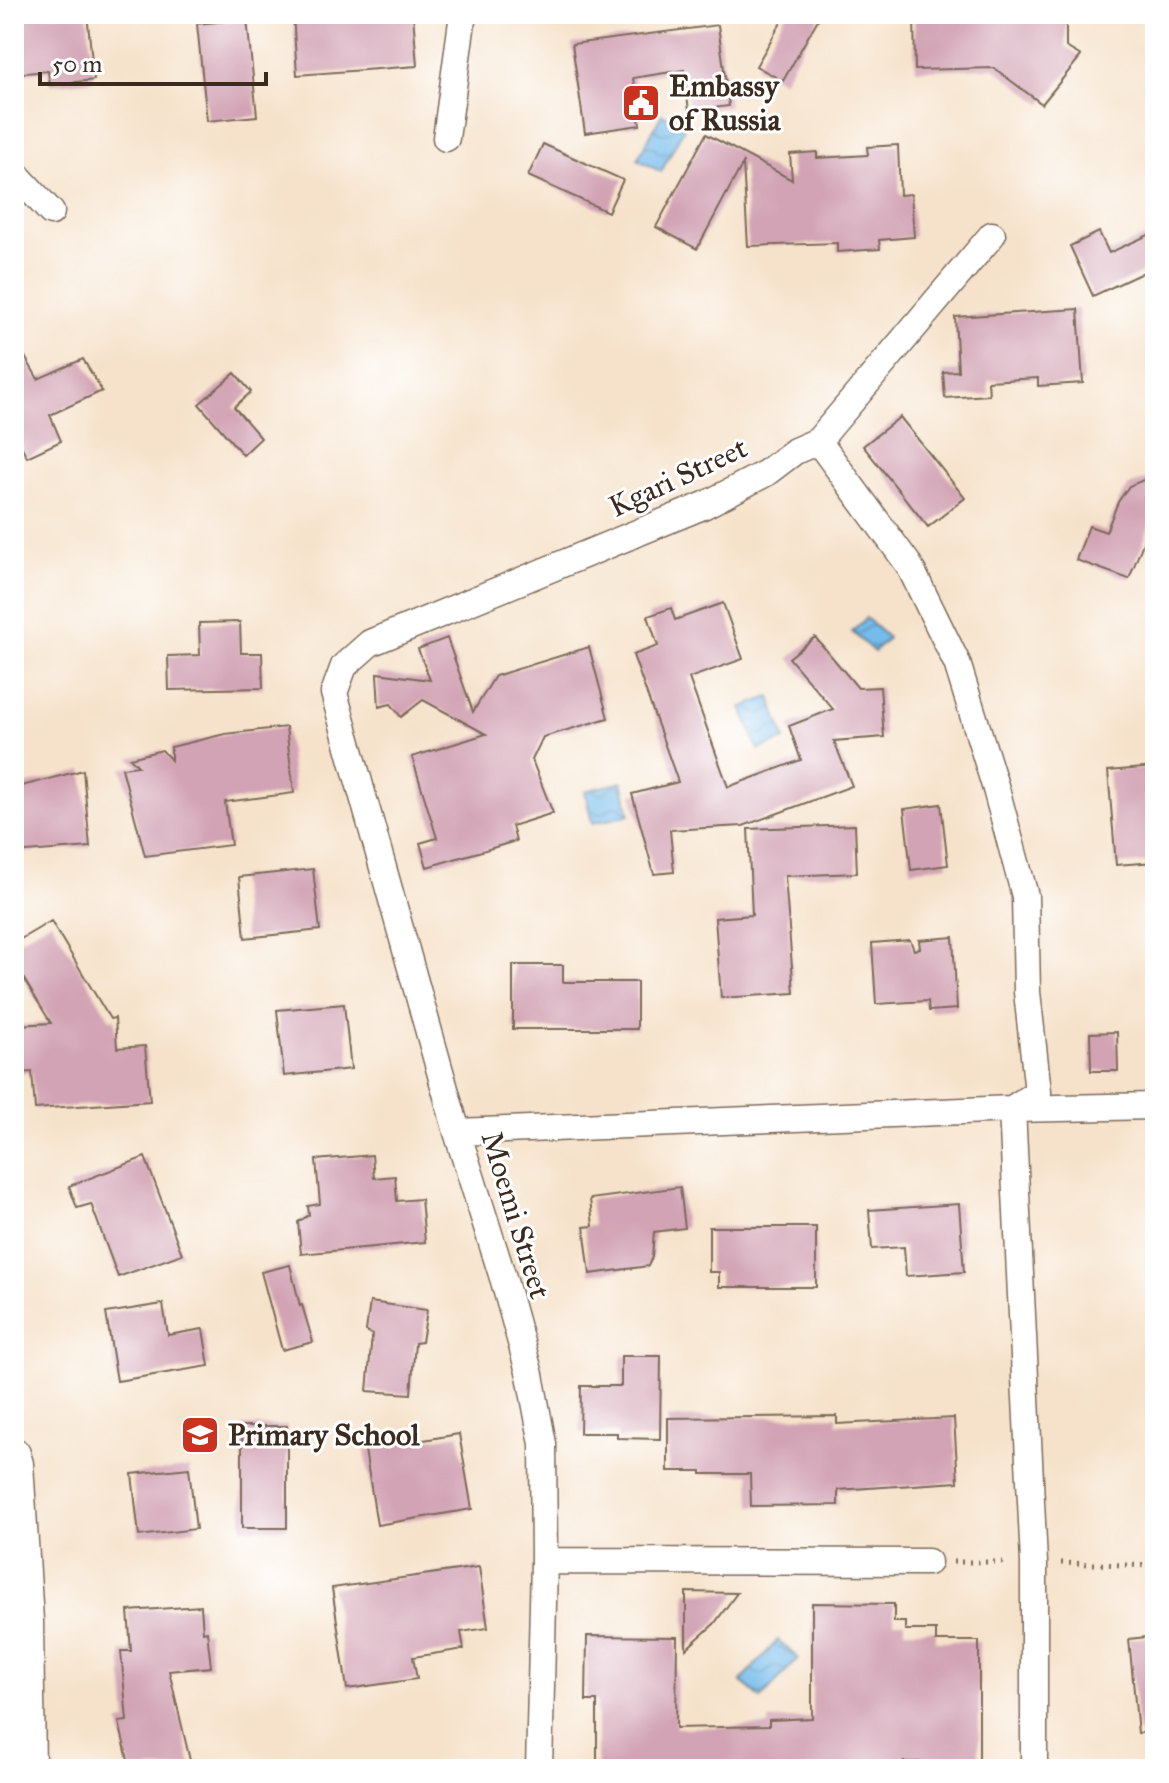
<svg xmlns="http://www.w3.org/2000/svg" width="1169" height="1783" font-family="'IM FELL Great Primer',serif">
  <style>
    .water { fill: url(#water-waves); stroke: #587285; stroke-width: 2 }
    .building { fill: #d2a3b4 }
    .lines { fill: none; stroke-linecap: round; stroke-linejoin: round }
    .minor-casing { stroke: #7c6a5a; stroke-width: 29 }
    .tertiary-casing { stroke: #7c6a5a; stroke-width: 35 }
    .path { stroke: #7c6a5a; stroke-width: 5; stroke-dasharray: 2 6; stroke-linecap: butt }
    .minor { stroke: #fff; stroke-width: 26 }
    .tertiary { stroke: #fff; stroke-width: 32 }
    .labels { text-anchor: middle; stroke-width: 6; stroke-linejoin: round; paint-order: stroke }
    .poi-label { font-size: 30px; font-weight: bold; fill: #3b2a1e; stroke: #fff; text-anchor: start }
    .street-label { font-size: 30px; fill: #3b2a1e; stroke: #fff }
  </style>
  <defs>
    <pattern id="water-waves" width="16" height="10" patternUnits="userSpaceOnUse" patternTransform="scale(2)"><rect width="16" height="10" fill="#75bbec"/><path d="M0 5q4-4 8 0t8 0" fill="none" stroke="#6198bf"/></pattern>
  </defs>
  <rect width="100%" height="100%" fill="#fff"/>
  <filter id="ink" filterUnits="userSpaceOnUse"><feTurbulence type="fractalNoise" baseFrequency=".0125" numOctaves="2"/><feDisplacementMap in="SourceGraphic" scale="16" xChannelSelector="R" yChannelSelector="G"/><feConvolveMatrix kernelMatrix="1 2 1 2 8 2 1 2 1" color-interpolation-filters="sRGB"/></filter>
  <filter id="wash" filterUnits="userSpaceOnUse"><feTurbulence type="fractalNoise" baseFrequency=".006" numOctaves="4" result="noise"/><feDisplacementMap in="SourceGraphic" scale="32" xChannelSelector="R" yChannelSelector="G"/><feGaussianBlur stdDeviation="1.8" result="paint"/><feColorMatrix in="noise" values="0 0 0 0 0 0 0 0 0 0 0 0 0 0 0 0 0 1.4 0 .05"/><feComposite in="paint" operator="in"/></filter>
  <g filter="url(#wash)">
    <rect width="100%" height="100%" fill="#f6e2ca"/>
    <path class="water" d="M662 114 685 126 661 172 637 159Z
      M866 618 888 638 874 652 852 632Z
      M770 697 785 740 758 750 742 707Z
      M622 782 630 815 592 823 585 791Z
      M778 1640 798 1658 761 1699 741 1681Z"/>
    <g id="blocks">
      <path class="building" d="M44 14H87L94 80 50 85 48 71 14 74V17Z
        M293 14H413L417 66 297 75Z
        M786 14H821L783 81 756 66Z
        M914 14H1066V47L1081 56 1042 104 994 68 915 70Z
        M247 19 257 116 207 121 197 24Z
        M718 25 729 106 689 111 684 70 633 78 640 125 585 133 572 44Z
        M706 134 792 180 790 154 817 152V158L868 155 867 147 898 145 900 195 911 194 914 237 879 240 880 249 837 252V243L748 246 743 163 697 249 656 227Z
        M543 144 623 180 608 212 528 176Z
        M1099 232 1109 253 1155 232V267L1093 296 1070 246Z
        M1078 309 1083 383 1038 386V378L988 381 989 395 945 398 943 372 958 371 955 317Z
        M14 338 38 379 83 359 102 391 50 415 61 441 27 457 14 432Z
        M235 373 251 392 234 407 261 438 243 455 199 404Z
        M900 417 965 498 928 527 863 446Z
        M1155 475V512L1129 579 1076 560 1089 526 1106 532 1118 502 1129 486Z
        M723 603 743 659 689 678 728 787 801 760 789 726 833 709 789 658 815 637 858 688 880 687 884 737 834 741 852 786 743 826 670 830 674 872 654 874 632 794 678 782 633 655 658 646 648 616 671 608 675 620Z
        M240 622 241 653H262L263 688 169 690 168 656 200 655 199 623Z
        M447 638 473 712 495 676 589 647 608 718 543 737 532 760 553 813 512 826 516 841 427 867 420 843 437 838 412 757 486 734 423 700 401 717 391 704 379 707 377 675V673L430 680 418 649Z
        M286 727 294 793 225 802 231 845 145 856 122 768 138 766 130 758 162 750 171 760V747L225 734Z
        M1155 767V862L1116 865 1108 771Z
        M83 770 90 847 14 853V788Z
        M941 804 948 865 911 870 904 809Z
        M855 825 857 873 785 876 794 993 721 998 715 918 752 915 748 829Z
        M313 869 320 930 245 938 239 877Z
        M51 921 110 1019 115 1018 117 1048 145 1046 150 1101 35 1109 32 1072 14 1073V1051H19L17 1025 51 1023 14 963V943Z
        M953 937 957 1009 929 1011 928 1001 876 1004 872 943 910 940 914 950 920 948 919 940Z
        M513 965H563V982H637V1029H513Z
        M344 1004 351 1069 284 1076 277 1010Z
        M1117 1032 1118 1071H1091L1090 1033Z
        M372 1155 374 1178 395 1176 397 1201 421 1199 425 1242 301 1254 298 1222 309 1215 308 1206 320 1204 316 1160Z
        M145 1157 182 1254 118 1277 91 1204 77 1208 69 1186Z
        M680 1187 685 1228 654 1232 652 1257 648 1266 590 1274 584 1227 593 1226 590 1199Z
        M959 1204 964 1272 906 1276 904 1247 872 1249 869 1210Z
        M709 1227H816V1287H719V1272H709Z
        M290 1265 300 1306 302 1305 313 1342 282 1350 261 1272Z
        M370 1302 427 1310 422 1342 415 1343 411 1394 367 1391 372 1335 366 1331Z
        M163 1304 168 1335 203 1329 209 1366 117 1381 106 1313Z
        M621 1356H661L660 1439 617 1438V1433H580L581 1386H621Z
        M837 1416V1424L954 1418 958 1482 838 1490V1505L751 1506 750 1474H701V1471H668V1418Z
        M242 1426H287V1528H242Z
        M459 1434 472 1509 377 1525 365 1450Z
        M189 1468 196 1529 139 1536 132 1474Z
        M479 1567 488 1628 461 1632 464 1649 413 1657 417 1679 347 1689 332 1588Z
        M686 1592 737 1593 714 1624 686 1649Z
        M812 1603 894 1604V1622H905V1630H936V1641H979V1769H955V1762H904L905 1769H597V1701H586L587 1636 677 1637 676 1728 769 1726V1720L812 1718Z
        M201 1606 203 1632 207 1631 211 1667 169 1671 192 1769H130L119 1722 127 1721 121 1651H131L128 1611Z
        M1155 1636V1732L1138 1733 1129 1639Z"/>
    </g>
  </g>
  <g filter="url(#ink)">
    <use href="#blocks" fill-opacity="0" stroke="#7c6a5a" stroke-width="2"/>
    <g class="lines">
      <g class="minor-casing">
        <path id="minor" d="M446 138 463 14
          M14 172 51 212
          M818 441 909 565 957 663 996 789 1025 896 1027 992 1038 1092 1012 1109 1034 1563V1769
          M457 1132 1012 1109 1155 1106
          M544 1561 928 1562
          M539 1769 544 1561 543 1444 530 1375 504 1281 457 1132 334 693 344 666 370 643 705 505 766 473 795 451 818 441 992 235"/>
      </g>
      <g class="tertiary-casing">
        <path id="tertiary" d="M14 1454 17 1464 27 1620 29 1769"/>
      </g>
      <path class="path" d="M953 1562H1007
        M1061 1563 1155 1566"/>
      <use href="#minor" class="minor"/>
      <use href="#tertiary" class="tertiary"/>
    </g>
  </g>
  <defs>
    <g id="civic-square" transform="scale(2)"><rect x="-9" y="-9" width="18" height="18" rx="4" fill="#c8321e" stroke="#fff"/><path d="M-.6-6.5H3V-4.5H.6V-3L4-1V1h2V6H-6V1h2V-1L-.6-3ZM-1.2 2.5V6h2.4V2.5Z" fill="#fff"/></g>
    <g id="school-square" transform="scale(2)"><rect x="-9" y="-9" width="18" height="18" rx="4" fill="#c8321e" stroke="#fff"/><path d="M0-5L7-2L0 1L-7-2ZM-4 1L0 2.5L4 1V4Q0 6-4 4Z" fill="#fff"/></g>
  </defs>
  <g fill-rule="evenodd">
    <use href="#civic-square" x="641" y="103"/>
    <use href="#school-square" x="200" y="1435"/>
  </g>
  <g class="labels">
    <g class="poi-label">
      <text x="669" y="96">Embassy<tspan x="669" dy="34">of Russia</tspan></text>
      <text x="228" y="1445">Primary School</text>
    </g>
    <g class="street-label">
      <text transform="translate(678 477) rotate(-25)" y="10">Kgari Street</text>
      <text transform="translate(516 1215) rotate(73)" y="10">Moemi Street</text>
    </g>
  </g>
  <rect width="1169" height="1783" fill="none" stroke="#fff" stroke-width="48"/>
  <path d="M40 72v12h226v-12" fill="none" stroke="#3b2a1e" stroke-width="4"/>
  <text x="52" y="72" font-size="24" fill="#3b2a1e" stroke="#ffffff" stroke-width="6" paint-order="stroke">50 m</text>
</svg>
